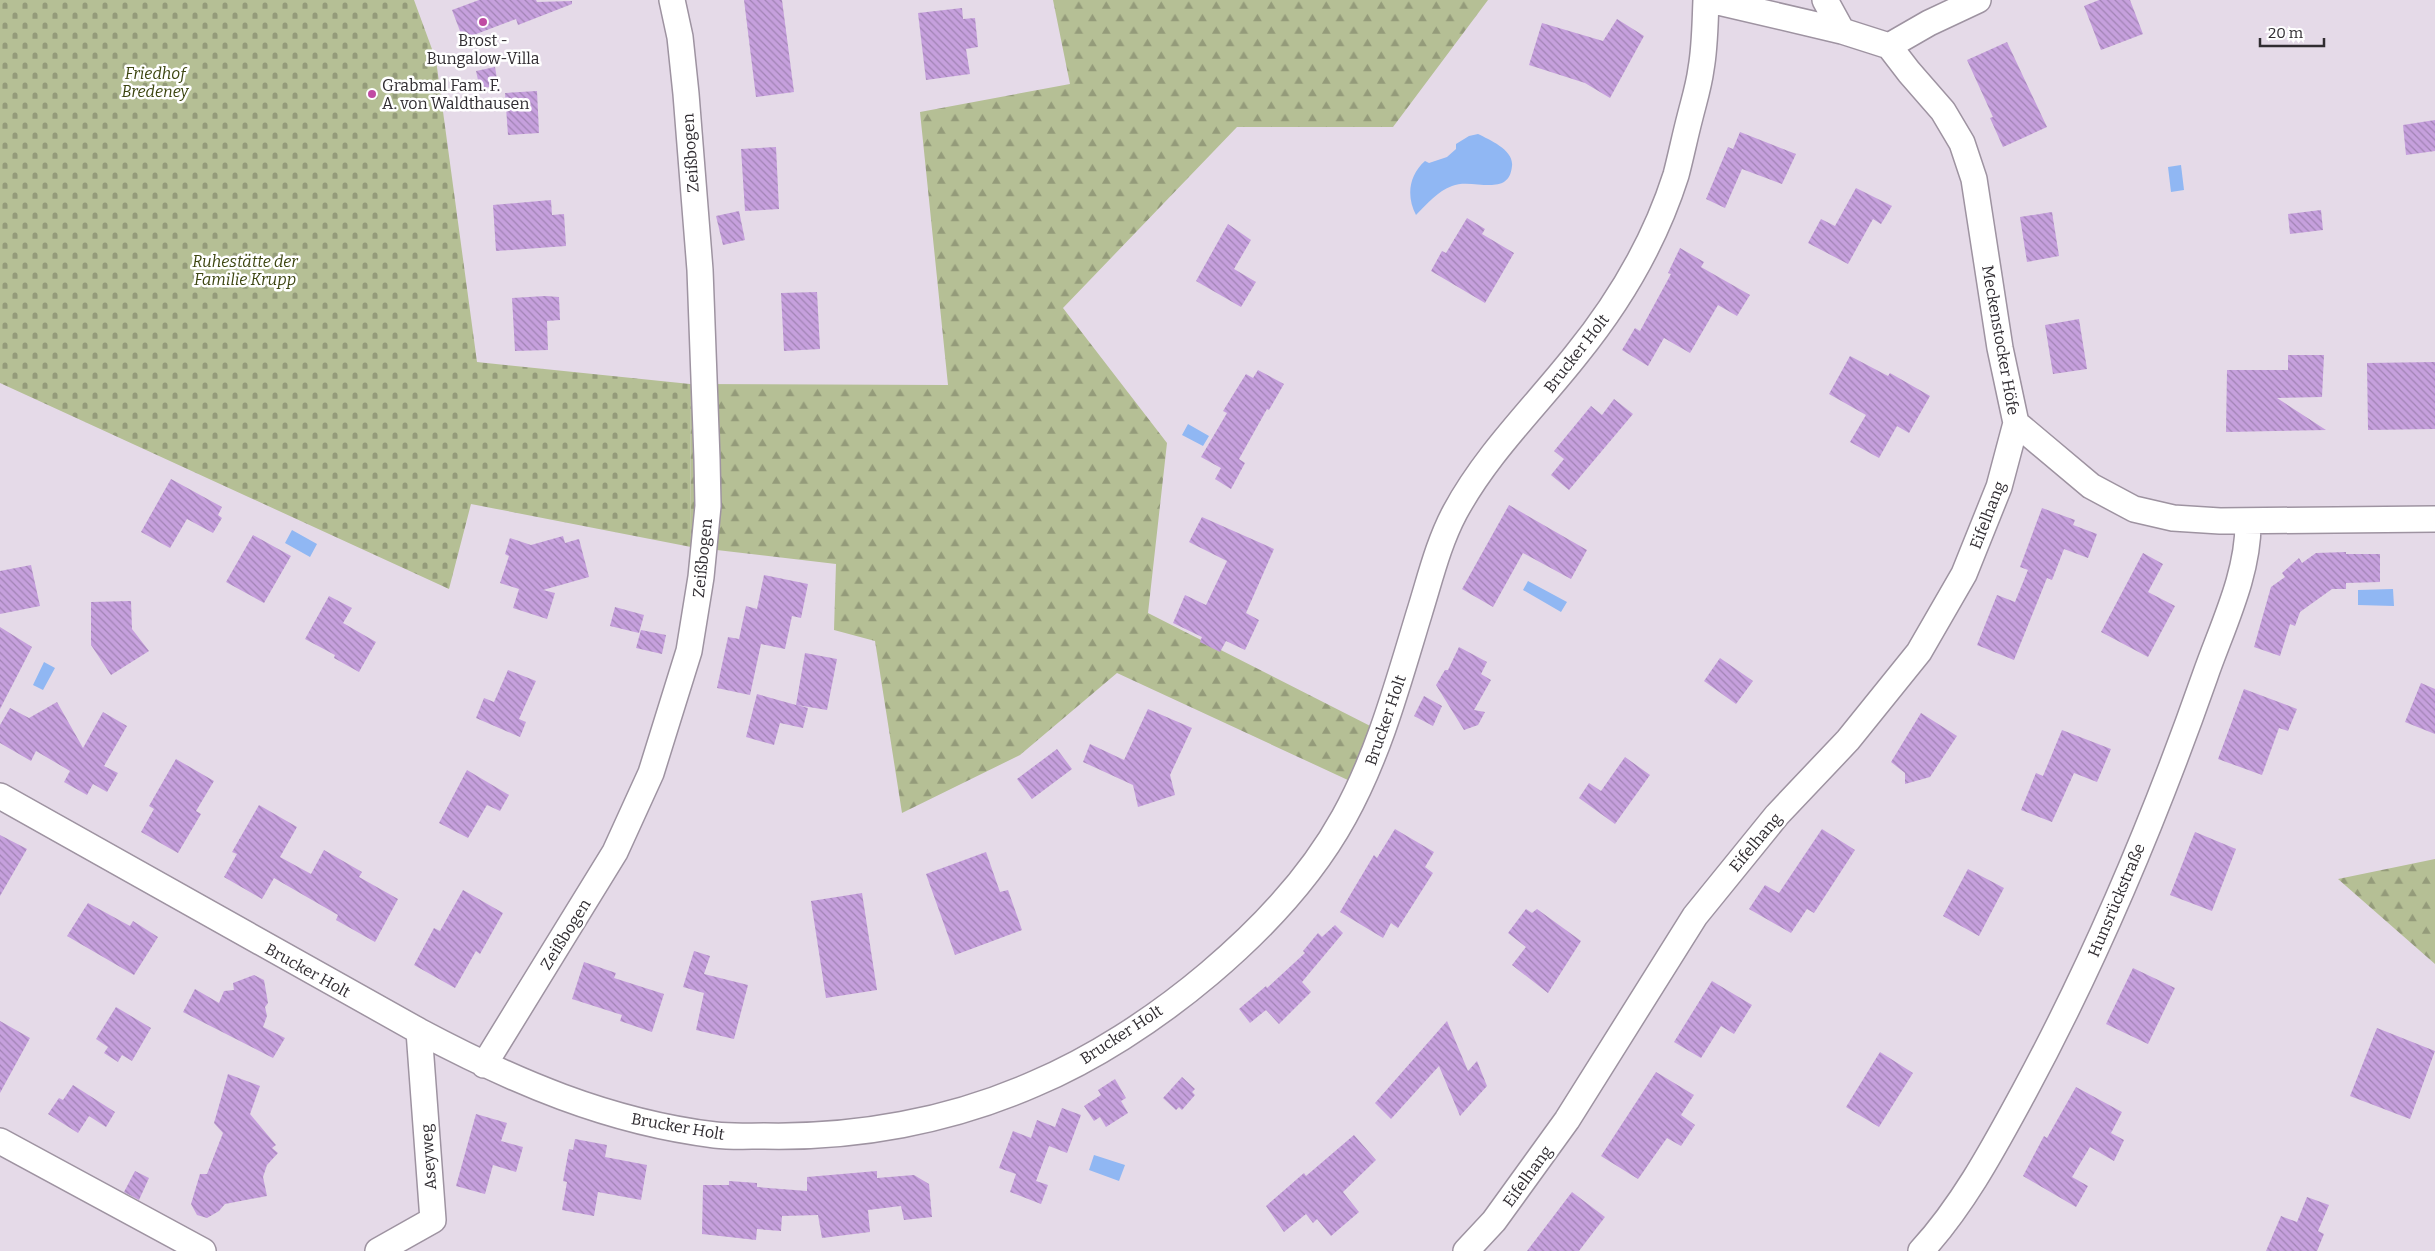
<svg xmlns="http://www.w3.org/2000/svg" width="2435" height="1251" font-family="Bitter,serif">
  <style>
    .forest { fill: url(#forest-firs) }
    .cemetery { fill: url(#cemetery-stones) }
    .water { fill: #90b7f3 }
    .building { fill: url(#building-back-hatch) }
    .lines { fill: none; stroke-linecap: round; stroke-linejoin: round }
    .minor-casing { stroke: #9e93a1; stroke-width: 28 }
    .minor { stroke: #fff; stroke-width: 25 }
    .poi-dot { fill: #c04ba3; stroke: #fff; stroke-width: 2 }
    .labels { text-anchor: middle; stroke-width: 5; stroke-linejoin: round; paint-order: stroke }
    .poi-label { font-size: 16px; fill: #302c31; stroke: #fff }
    .park-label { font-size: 16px; font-style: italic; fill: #3c4510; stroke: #fff }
    .street-label { font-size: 16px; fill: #302c31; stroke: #fff }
  </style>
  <defs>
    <pattern id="forest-firs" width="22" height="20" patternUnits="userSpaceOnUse" patternTransform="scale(1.25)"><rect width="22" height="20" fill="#b5bf95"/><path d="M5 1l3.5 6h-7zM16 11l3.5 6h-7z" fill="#949b7a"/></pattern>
    <pattern id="cemetery-stones" width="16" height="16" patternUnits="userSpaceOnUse" patternTransform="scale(1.25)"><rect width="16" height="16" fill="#b5bf95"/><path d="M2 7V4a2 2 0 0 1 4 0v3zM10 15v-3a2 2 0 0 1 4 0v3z" fill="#949b7a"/></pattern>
    <pattern id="building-back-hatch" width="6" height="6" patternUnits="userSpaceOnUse" patternTransform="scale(1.25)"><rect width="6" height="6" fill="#c6a0dd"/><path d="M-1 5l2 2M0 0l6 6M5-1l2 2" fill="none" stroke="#a183b4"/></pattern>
  </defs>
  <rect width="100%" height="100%" fill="#e5dae8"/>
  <path class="forest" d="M1053 0H1488L1393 127H1237L1063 308 1167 443 1148 613 1386 734 1350 781 1117 673 1020 755 902 813 875 641 834 630 836 564 691 547 690 384 948 385 920 112 1070 84Z
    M2435 859V964L2338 879Z"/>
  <path class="cemetery" d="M0 0H414L436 60 477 362 690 384 691 547 471 504 449 589 0 383Z"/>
  <path class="water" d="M1478 134C1490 140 1514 150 1512 166 1509 199 1472 177 1452 186 1438 191 1427 204 1416 215 1406 196 1409 175 1425 161L1429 163 1447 157 1456 149V144L1469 136Z
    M2181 165 2184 190 2171 192 2168 167Z
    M1188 424 1209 436 1203 446 1182 435Z
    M292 530 317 544 310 557 285 543Z
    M1528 581 1567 602 1561 612 1523 590Z
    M2393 589 2394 606 2358 605V590Z
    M44 662 55 668 43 690 33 685Z
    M1094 1155 1125 1165 1119 1181 1089 1170Z"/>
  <path class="building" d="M479 0H536L537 2 572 1V4L518 25 516 19 463 39 452 10Z
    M744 0H782L794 92 756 97Z
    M2099 0H2130L2143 34 2101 50 2084 6Z
    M962 8 963 19 975 18 978 47 966 49 970 74 926 80 918 13Z
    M1617 19 1644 36 1610 98 1585 83 1529 65 1542 23 1603 41Z
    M2007 42 2047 127 2003 147 1990 118 1993 117 1967 60Z
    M495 67 498 85 480 89 476 71Z
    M537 91 539 133 508 135 505 93Z
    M2435 120V151L2406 155 2403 125Z
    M1740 132 1796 154 1782 184 1742 169 1725 208 1706 199 1728 147 1733 149Z
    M776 147 779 209 745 211 741 149Z
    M1856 188 1892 206 1881 224 1873 219 1848 264 1808 243 1821 219 1835 226Z
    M551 200 552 215 564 214 566 246 496 251 493 205Z
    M2321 210 2323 230 2290 234 2288 214Z
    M739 211 745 240 723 245 716 216Z
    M2052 212 2059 256 2027 262 2020 217Z
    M1467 218 1485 229 1482 234 1514 253 1485 303 1431 271 1442 251 1446 253Z
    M1228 224 1251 240 1234 269 1256 282 1241 307 1196 281Z
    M1680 248 1704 262 1701 267 1750 295 1737 316 1718 305 1690 353 1664 338 1648 366 1622 350 1635 328 1640 331 1671 274 1668 273Z
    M817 292 820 349 784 351 781 293Z
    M545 296 559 297 560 320 547 321 548 350 515 351 512 298Z
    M2079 319 2087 369 2053 374 2045 325Z
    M2288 355H2324L2322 397 2277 398 2326 430 2226 432 2227 370H2288Z
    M1850 356 1888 376 1890 373 1930 396 1909 433 1897 426 1879 458 1850 442 1866 415 1829 394Z
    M2435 362V429L2368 430 2367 363Z
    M1258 370 1284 384 1269 410 1267 409 1239 459 1245 463 1231 489 1215 479 1221 468 1201 457 1227 413 1223 411 1246 374 1253 378Z
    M1614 399 1633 414 1569 490 1551 475 1564 459 1554 451 1591 406 1602 415Z
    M171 479 222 507 218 515 222 518 213 533 187 519 170 548 141 532Z
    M1509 505 1587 550 1571 579 1523 553 1493 607 1462 589Z
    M2042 508 2075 520 2073 525 2097 534 2088 558 2064 549 2052 580 2047 578 2014 660 1977 645 1997 595 2015 602 2028 570 2020 567Z
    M1202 517 1274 549 1246 613 1259 620 1245 650 1226 641 1220 652 1200 642 1202 637 1173 623 1185 595 1206 605 1227 561 1189 542Z
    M253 535 291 556 264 603 226 582Z
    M563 536 565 543 579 539 589 577 543 590 555 593 547 619 513 608 519 589 500 583 509 556 505 554 510 538 531 545Z
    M2346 552V554H2380V582L2346 583V589H2332L2300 612 2295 626 2290 624 2280 656 2254 647 2271 587 2285 577 2282 573 2299 558 2302 563 2316 553Z
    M2143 553 2163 564 2148 592 2175 606 2148 657 2101 632Z
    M31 565 40 606 0 614V571Z
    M764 575 808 584 801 618 792 616 785 649 761 644 750 695 717 688 728 637 739 639 746 606 757 609Z
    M329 596 352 608 343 623 376 642 359 672 334 658 335 655 305 639Z
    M131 601 132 629 149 651 111 675 91 645V602Z
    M615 607 644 615 639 633 610 626Z
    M0 627 32 647 0 709Z
    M641 630 666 635 662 654 636 648Z
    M1459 647 1487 662 1481 674 1491 680 1474 710 1485 712 1478 725 1464 730 1436 685 1445 670H1448Z
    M805 653 837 659 827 710 797 705 808 708 803 728 780 723 774 745 746 737 757 694 796 705Z
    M1720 658 1753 681 1736 704 1704 681Z
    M508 670 536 681 519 719 526 722 520 737 476 718 484 698 494 702Z
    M2421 683 2435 689V734L2405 722Z
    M2244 689 2297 709 2288 731 2279 728 2262 775 2218 759Z
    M1424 696 1442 706 1433 726 1414 716Z
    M57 702 83 748 103 712 127 726 104 766 118 773 107 792 93 784 87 795 64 782 70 771 36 751 31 761 0 743V725L10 708 29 718Z
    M1148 709 1192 728 1170 775 1175 795 1138 807 1133 785 1083 762 1090 744 1124 760Z
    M1921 713 1957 736 1930 777 1905 784V773L1891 762Z
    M2062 730 2111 749 2097 782 2074 773 2052 822 2021 810 2036 773 2043 776Z
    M1057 749 1072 769 1032 799 1017 779Z
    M1625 757 1650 775 1615 824 1579 798 1589 783 1601 791Z
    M176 759 214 781 196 811 201 814 178 853 141 832 154 809 149 806Z
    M467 770 509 795 500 811 487 805 468 838 439 823Z
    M259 805 297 827 280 857 311 874 324 850 362 872 359 877 398 899 375 942 336 920 338 915 274 878 262 899 224 877 237 854 232 852Z
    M1395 829 1434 852 1425 867 1433 873 1398 928 1391 923 1383 938 1340 912 1374 855 1377 858Z
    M1822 829 1855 850 1814 913 1807 909 1791 933 1749 909 1765 885 1779 893Z
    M2195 832 2236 849 2212 911 2170 895Z
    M0 835 27 849 0 896Z
    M986 852 1000 892 1008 890 1022 930 955 955 926 874Z
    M1968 869 2004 888 1979 936 1943 916Z
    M463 890 503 913 480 954 476 951 455 988 414 965 434 928 440 931Z
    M862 893 877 990 826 998 811 901Z
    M88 903 130 926 133 921 158 937 134 975 67 936Z
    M1526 909 1532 913 1537 909 1581 941 1548 993 1512 965 1526 947 1508 933Z
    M1335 925 1343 933 1302 982 1311 992 1279 1024 1266 1010 1250 1023 1239 1009 1266 986 1267 988 1305 953 1303 951 1318 933 1322 937Z
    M694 951 710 956 704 974 748 985 734 1039 696 1030 704 993 683 987Z
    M584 962 616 973 614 978 664 994 652 1032 620 1021 622 1015 572 999Z
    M2133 968 2175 988 2148 1044 2106 1024Z
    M254 975 264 980 268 1003 265 1007 267 1016 263 1027 285 1038 273 1058 183 1012 195 989 219 1003 224 991 234 990 233 983Z
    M1712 981 1752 1005 1734 1034 1721 1026 1701 1058 1674 1042Z
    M116 1007 151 1028 132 1061 122 1055 118 1062 104 1053 108 1047 96 1039Z
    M0 1021 30 1038 0 1093Z
    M1447 1021 1468 1071 1477 1061 1487 1086 1460 1116 1439 1066 1391 1119 1375 1103Z
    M2377 1028 2435 1051 2410 1119 2350 1096Z
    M1880 1052 1913 1073 1879 1127 1846 1107Z
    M1656 1072 1694 1095 1681 1115 1695 1125 1681 1146 1667 1138 1638 1179 1601 1156Z
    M228 1074 260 1086 250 1114 276 1145 272 1148 278 1153 267 1165 263 1177 267 1196 225 1204 219 1211 207 1218 197 1215 191 1204 200 1174H207L223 1133 214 1123Z
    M1182 1077 1195 1089 1192 1092 1195 1095 1182 1110 1179 1107 1176 1110 1163 1098Z
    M1115 1079 1126 1098 1121 1101 1128 1113 1106 1127 1100 1117 1094 1121 1084 1106 1101 1095 1098 1090Z
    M73 1085 115 1112 106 1127 89 1116 78 1133 48 1114 59 1098 63 1100Z
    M2076 1087 2122 1112 2111 1133 2124 1140 2114 1161 2090 1147 2072 1177 2088 1186 2076 1207 2023 1176 2044 1136 2047 1138Z
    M1062 1108 1081 1115 1067 1153 1049 1146 1036 1181 1048 1185 1041 1204 1010 1192 1016 1174 999 1168 1013 1131 1031 1138 1037 1120 1055 1127Z
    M476 1114 507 1123 501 1141 523 1147 516 1172 493 1165 485 1194 456 1186Z
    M1354 1135 1376 1160 1343 1192 1359 1212 1331 1236 1317 1219 1313 1223 1306 1214 1284 1232 1266 1206 1304 1173 1306 1176Z
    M575 1139 607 1145 605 1157 647 1165 641 1200 598 1192 594 1216 562 1210 567 1182 563 1181 569 1149 573 1150Z
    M135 1171 149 1178 139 1200 124 1192Z
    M877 1171V1178L914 1175 929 1184 932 1217 904 1220 901 1206 868 1210 870 1232 822 1238 818 1215 782 1216 781 1231 757 1229 756 1240 702 1234 703 1185H729V1181L757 1183V1187L807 1191V1177Z
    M1572 1192 1605 1217 1579 1251H1527Z
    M2307 1197 2329 1205 2318 1231 2324 1234 2317 1251H2266L2281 1216 2297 1222Z"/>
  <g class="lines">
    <g class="minor-casing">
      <path id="minor" d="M1710 0 1842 31 1889 46 1929 23 1978 0
        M1825 0 1842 31
        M1889 46 1909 72 1943 111 1962 143 1974 179 2000 348 2016 423 2091 486 2134 509 2173 518 2220 521 2435 519
        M0 796 419 1031C513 1081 608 1122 715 1135 731 1137 748 1136 764 1136 856 1138 950 1121 1034 1084 1148 1036 1284 926 1344 817 1379 754 1398 683 1419 614 1430 579 1438 544 1455 512 1487 453 1535 407 1576 355 1619 302 1655 241 1676 175 1681 156 1685 136 1690 117 1694 101 1699 85 1701 69 1705 47 1705 23 1706 0
        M484 1065 615 852 651 773 689 651 701 577 708 506 707 459 700 270 686 94 680 37 672 0
        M0 1141 203 1251
        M378 1251 433 1220 419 1031
        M1466 1251 1494 1221 1567 1120 1695 916 1777 815 1848 740 1919 652 1964 574 1999 487 2016 423
        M1921 1251C1964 1204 1994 1147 2024 1092 2096 959 2155 818 2205 676 2222 627 2249 574 2248 521"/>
    </g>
    <use href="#minor" class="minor"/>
  </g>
  <g class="poi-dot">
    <circle cx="483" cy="22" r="5"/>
    <circle cx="372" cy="94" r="5"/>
  </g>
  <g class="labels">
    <g class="poi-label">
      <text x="483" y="46">Brost -<tspan x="483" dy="18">Bungalow-Villa</tspan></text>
      <text x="382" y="91" text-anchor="start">Grabmal Fam. F.<tspan x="382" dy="18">A. von Waldthausen</tspan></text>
    </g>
    <g class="park-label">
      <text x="155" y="79">Friedhof<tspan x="155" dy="18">Bredeney</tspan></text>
      <text x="245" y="267">Ruhestätte der<tspan x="245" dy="18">Familie Krupp</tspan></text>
    </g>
    <g class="street-label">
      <text transform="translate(690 153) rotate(-94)" y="6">Zeißbogen</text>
      <text transform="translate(2001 340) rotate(80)" y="6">Meckenstocker Höfe</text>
      <text transform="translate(1576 353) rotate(-52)" y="6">Brucker Holt</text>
      <text transform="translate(1987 515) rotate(-69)" y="6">Eifelhang</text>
      <text transform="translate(702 558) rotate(-84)" y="6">Zeißbogen</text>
      <text transform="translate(1385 720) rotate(-71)" y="6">Brucker Holt</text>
      <text transform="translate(1755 842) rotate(-50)" y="6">Eifelhang</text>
      <text transform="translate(2116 900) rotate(-67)" y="6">Hunsrückstraße</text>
      <text transform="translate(565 934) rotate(-58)" y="6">Zeißbogen</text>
      <text transform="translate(308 970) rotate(29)" y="6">Brucker Holt</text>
      <text transform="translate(1121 1034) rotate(-33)" y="6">Brucker Holt</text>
      <text transform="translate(678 1126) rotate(10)" y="6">Brucker Holt</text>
      <text transform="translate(428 1157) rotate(-94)" y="6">Aseyweg</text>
      <text transform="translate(1527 1176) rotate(-54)" y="6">Eifelhang</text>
    </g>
  </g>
  <path d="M2260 38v8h64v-8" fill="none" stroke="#302c31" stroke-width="2.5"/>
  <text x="2268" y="38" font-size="15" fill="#302c31" stroke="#ffffff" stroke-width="4" paint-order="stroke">20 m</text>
</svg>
